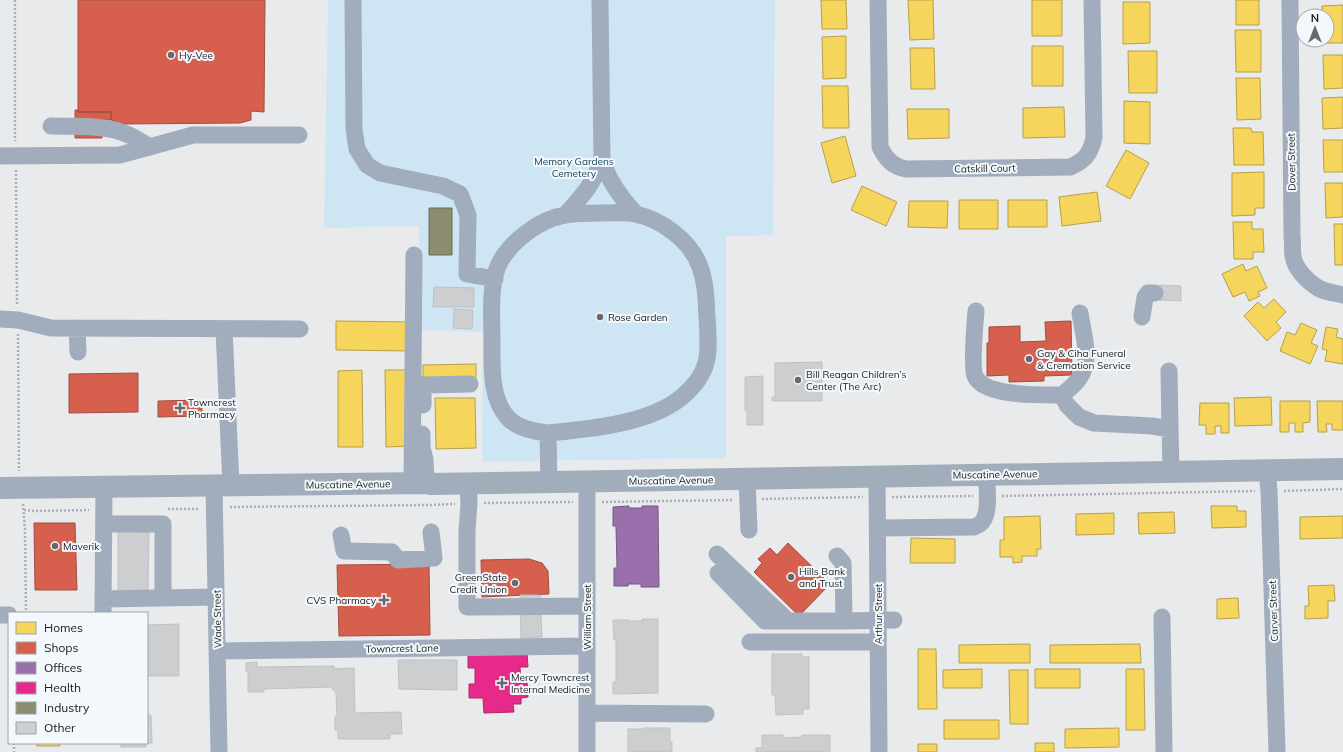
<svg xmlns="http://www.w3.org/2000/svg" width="1343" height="752" font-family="Mulish,sans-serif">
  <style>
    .green { fill: #cee6f4 }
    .homes { fill: #f6d55c; stroke: #b6a04b }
    .shops { fill: #d6604d; stroke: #a04e41 }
    .offices { fill: #9970ab; stroke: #755982 }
    .health { fill: #e7298a; stroke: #ac276b }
    .industry { fill: #8c8c6e; stroke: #6c6c58 }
    .building { fill: #cccecf; stroke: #bfc1c3 }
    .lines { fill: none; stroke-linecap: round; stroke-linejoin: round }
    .path { stroke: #a8afb9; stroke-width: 2.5; stroke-dasharray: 2 2; stroke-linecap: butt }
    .minor { stroke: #a1acbc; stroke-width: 17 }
    .major { stroke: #a2adbc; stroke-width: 22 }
    .poi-dot { fill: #67696a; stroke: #f3f8fc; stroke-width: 1.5 }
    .labels { text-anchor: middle; stroke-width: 4; stroke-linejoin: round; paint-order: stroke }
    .poi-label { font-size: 10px; fill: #212324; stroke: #f3f8fc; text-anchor: start }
    .park-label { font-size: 10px; fill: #0f3e54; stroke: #f3f8fc }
    .street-label { font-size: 10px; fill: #212324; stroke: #f3f8fc }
  </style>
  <rect width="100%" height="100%" fill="#e8eaec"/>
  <path class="green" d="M328 0H775L773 235 726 236V458L482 462 483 332 420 330 419 226 324 228Z"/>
  <path class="homes" d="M821 0H846L847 29H822Z
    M908 0H933L934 39 910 40Z
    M1032 0H1062V36H1032Z
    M1236 0H1259V25H1236Z
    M1123 2H1150V43L1123 44Z
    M1343 5V43H1323V40H1327V16H1322V6Z
    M1235 30H1261V72H1236Z
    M846 36V78L823 79 822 37Z
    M1032 46H1063V86H1032Z
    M910 48H934L935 89H911Z
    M1128 51H1157V93H1129Z
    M1323 55H1343V88L1324 89Z
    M1236 78H1260L1261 119 1237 120Z
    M822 86H848L849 128H823Z
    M1343 97V128L1323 129 1322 98Z
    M1124 101 1150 102V144L1124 143Z
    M1064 107 1065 137 1023 138V108Z
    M907 109H949V138L908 139Z
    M1233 128H1251L1252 132H1263L1264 165H1234Z
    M845 136 856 176 832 183 821 143Z
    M1323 140H1343V172H1324Z
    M1126 150 1149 163 1130 199 1106 186Z
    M1264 172V208H1255V215L1232 216V173Z
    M1325 183H1343V217L1326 218Z
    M862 186 897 202 886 226 851 210Z
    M1097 192 1101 221 1062 226 1059 197Z
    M959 200H998V229H959Z
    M1008 200H1047V227H1008Z
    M909 201H948L947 228 908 227Z
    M1233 222H1252V229H1263L1264 252H1253V259H1234Z
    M1334 224H1343V265H1335Z
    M1243 264 1246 271 1257 266 1267 288 1258 292 1260 296 1249 301 1245 292 1233 297 1222 274Z
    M1274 299 1286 312 1276 322 1281 328 1267 341 1244 316 1258 302 1264 308Z
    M336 321 413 322V351L336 350Z
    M1301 323 1317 330 1311 343 1318 346 1310 364 1280 351 1287 332 1295 335Z
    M1326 327 1338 329 1336 337 1343 339V364L1325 361 1327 350 1322 349Z
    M476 364V379L423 380V365Z
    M362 370 363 447H338V371Z
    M385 370H409L410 446 386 447Z
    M1271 397 1272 425 1235 426 1234 398Z
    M435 398H475L476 448 436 449Z
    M1280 401H1310V422L1303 423V432H1295V423H1289V432H1280Z
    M1317 401H1343V430H1332V424H1326L1327 432H1318Z
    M1200 403H1229V433H1221V426H1215V434H1206V425H1199Z
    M1211 506H1237V511H1246V527L1212 528Z
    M1174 512 1175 533 1139 534 1138 513Z
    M1114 513V534L1076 535V514Z
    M1040 516 1041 549H1037V556H1022V562L1013 563V557H1000V540H1004V517Z
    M1343 516V538L1300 539V517Z
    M911 538 955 539V563H910Z
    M1334 585 1335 601H1328V618L1305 619V606H1309L1308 586Z
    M1238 598 1239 618 1217 619V599Z
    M1030 644V663H959V645Z
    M1140 644 1141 663H1050V645Z
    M918 649H936L937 709H918Z
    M982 669V688H943V670Z
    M1035 669H1080V688H1035Z
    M1126 669H1144L1145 730H1126Z
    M1009 670H1028V724H1010Z
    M944 720H999V739H944Z
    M1119 728V747L1065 748V729Z
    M37 743H60V746H37Z
    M1035 743H1054V752H1035Z
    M918 744H937V752H918Z"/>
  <path class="shops" d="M78 0H265L264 112 251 111V120L240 123 121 124 111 120V112H78Z
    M75 110H78V112H111V120H102V138H75Z
    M1071 321 1072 375 1044 376V381L1009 382V375L987 376V343H989V327L1020 326V342L1046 341 1045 322Z
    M138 373V412L69 413V374Z
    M202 400V416L158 417V401Z
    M34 523H75L77 590H35Z
    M788 543 830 584 799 616 754 572 762 563 758 559 770 548 777 555Z
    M529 559 542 563 548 571 549 594 482 597 481 560Z
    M429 564 430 635 339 636 337 565Z"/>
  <path class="offices" d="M629 506V508H642V506H658L659 587H641V584H628V586H614V568H617L616 526H613V507Z"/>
  <path class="health" d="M527 653 528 667H520L521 683 527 682 528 697 521 698V704H513L514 712 484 713 483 698H469V684H475V668H468V655Z"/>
  <path class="industry" d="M429 208H452V255H429Z"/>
  <path class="building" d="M1160 285 1181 286V301L1159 300Z
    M434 287 474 288V307H433Z
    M454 309 473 310 472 329 453 328Z
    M822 362V401H772V397H775V363Z
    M763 376V425H747V410L745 411V377Z
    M118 531 149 532 148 590 118 591Z
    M520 595H540L542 637 521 638Z
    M642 619H658V693L613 694V682H616V640H614L613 620H629V621H642Z
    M179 624V676H147V625Z
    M772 654H802V657H809V709H803V714L776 715 775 695H772Z
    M398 660H457V690L399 689Z
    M257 662V667L334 666V669L354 668 355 713 401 712 402 734H390V739H338V730H335V716H337L336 693 331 687 264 689V692H248V671H246V663Z
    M147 715H151L152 743H146V747H121V743H147Z
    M643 728H670V742H672V752H628V729H643Z
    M762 735H783V738L802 737V735H830V752H756V748H762Z"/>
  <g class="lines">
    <path class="path" d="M15 0V141
      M16 170 17 305
      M18 334 19 471
      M1284 491 1343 489
      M1002 496 1255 491
      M892 497 973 496
      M762 499 863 497
      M602 502 733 500
      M484 503 573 502
      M23 504 25 530 26 613
      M230 507 430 505 455 504
      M168 509H199
      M24 510 34 511 89 510
      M14 743V752"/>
    <path class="minor" d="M353 0 354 129 357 149 367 165 380 173 443 186 460 194 468 215 467 274 495 279
      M878 0 880 147C886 159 892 166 906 169L1070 167C1085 161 1091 153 1094 137L1092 0
      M1290 0 1292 236C1293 243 1292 249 1293 256 1295 269 1307 281 1318 288 1325 292 1335 293 1343 295
      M51 126C76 127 105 124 129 135 136 138 143 143 150 147
      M0 156 120 155 193 135H299
      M602 159C608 181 621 198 636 214
      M565 215C583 195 593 185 602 159L600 0
      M976 311C975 324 971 367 975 376 984 397 1042 395 1062 395 1068 390 1076 384 1080 377 1092 359 1083 334 1080 313
      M1142 317 1145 297 1148 293H1155
      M0 319 18 320 51 328 300 329
      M77 328 78 352
      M224 329 231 486
      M1062 395 1067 405 1079 417 1094 423 1152 426 1170 429 1169 371
      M423 405V385L470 384
      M1170 429 1171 471
      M548 433C589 429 651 424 683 396 712 371 709 352 707 317 706 300 706 283 700 267 691 241 661 219 635 214 624 212 613 213 602 213 590 213 577 213 565 215 540 219 509 242 498 266 489 288 492 319 492 342 492 367 490 398 508 418 517 428 536 432 548 433L549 482
      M422 434V448L425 459 426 483
      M1267 470 1269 491 1277 752
      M877 476 879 752
      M747 479 749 530
      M468 483 469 503 467 531V607L587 606
      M412 484 414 255
      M214 486 219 752
      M104 524H163V598
      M878 528 974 527C976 526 979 525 980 524 991 516 987 486 986 474
      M341 535 344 551 392 552 398 560 434 558 431 532
      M717 554 788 621
      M837 556 843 563 844 621 894 620
      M718 573 765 621H844
      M103 599 216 597
      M103 613 104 488
      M0 615H9
      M1162 617 1164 752
      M750 642H878
      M217 651 587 646
      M587 713 706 714
      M587 752V481"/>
    <path class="major" d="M0 488 426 483 431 484 1343 469"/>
  </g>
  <g class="poi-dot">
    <circle cx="171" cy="55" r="4"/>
    <circle cx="600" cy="317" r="4"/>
    <circle cx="1029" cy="359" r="4"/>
    <circle cx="798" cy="380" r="4"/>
    <path d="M178 402h4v4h4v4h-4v4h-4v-4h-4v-4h4z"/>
    <circle cx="55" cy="546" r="4"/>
    <circle cx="791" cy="577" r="4"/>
    <circle cx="515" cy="583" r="4"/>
    <path d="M382 594h4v4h4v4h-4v4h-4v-4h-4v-4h4z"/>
    <path d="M500 677h4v4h4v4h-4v4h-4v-4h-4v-4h4z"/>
  </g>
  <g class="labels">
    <g class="poi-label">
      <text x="179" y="59">Hy-Vee</text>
      <text x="608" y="321">Rose Garden</text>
      <text x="1037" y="357">Gay &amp; Ciha Funeral<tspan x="1037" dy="12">&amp; Cremation Service</tspan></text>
      <text x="806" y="378">Bill Reagan Children’s<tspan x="806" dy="12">Center (The Arc)</tspan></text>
      <text x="188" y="406">Towncrest<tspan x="188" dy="12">Pharmacy</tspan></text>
      <text x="63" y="550">Maverik</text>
      <text x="799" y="575">Hills Bank<tspan x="799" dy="12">and Trust</tspan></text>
      <text x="507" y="581" text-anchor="end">GreenState<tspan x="507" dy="12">Credit Union</tspan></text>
      <text x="376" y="604" text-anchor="end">CVS Pharmacy</text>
      <text x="511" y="681">Mercy Towncrest<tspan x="511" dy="12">Internal Medicine</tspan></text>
    </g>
    <g class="park-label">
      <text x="574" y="165">Memory Gardens<tspan x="574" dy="12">Cemetery</tspan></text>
    </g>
    <g class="street-label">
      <text transform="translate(1291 162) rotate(-91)" y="4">Dover Street</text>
      <text transform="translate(985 168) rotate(-1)" y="4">Catskill Court</text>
      <text transform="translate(995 474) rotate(-1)" y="4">Muscatine Avenue</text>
      <text transform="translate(671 480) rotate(-1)" y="4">Muscatine Avenue</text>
      <text transform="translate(348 484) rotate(-1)" y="4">Muscatine Avenue</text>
      <text transform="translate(1273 611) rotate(-92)" y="4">Carver Street</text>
      <text transform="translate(878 614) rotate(-90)" y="4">Arthur Street</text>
      <text transform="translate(587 617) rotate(-90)" y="4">William Street</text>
      <text transform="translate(217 619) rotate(-91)" y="4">Wade Street</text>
      <text transform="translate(402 648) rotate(-1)" y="4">Towncrest Lane</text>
    </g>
  </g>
  <rect x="8" y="612" width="140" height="132" fill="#f3f8fc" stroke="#9fa3a6"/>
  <rect x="16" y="622" width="20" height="12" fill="#f6d55c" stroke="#9fa3a6"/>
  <text x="44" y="632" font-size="12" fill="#212324">Homes</text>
  <rect x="16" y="642" width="20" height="12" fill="#d6604d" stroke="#9fa3a6"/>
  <text x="44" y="652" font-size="12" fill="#212324">Shops</text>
  <rect x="16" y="662" width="20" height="12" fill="#9970ab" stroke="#9fa3a6"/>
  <text x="44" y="672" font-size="12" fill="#212324">Offices</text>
  <rect x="16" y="682" width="20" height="12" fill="#e7298a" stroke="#9fa3a6"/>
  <text x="44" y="692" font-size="12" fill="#212324">Health</text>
  <rect x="16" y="702" width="20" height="12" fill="#8c8c6e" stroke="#9fa3a6"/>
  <text x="44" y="712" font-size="12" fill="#212324">Industry</text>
  <rect x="16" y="722" width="20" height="12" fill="#cccecf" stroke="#9fa3a6"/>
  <text x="44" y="732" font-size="12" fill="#212324">Other</text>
  <g transform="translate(1315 28)"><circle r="19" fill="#f3f8fc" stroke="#9fa3a6"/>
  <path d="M0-3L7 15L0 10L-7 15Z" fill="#67696a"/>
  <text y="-6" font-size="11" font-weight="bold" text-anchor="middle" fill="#212324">N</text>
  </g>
</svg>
